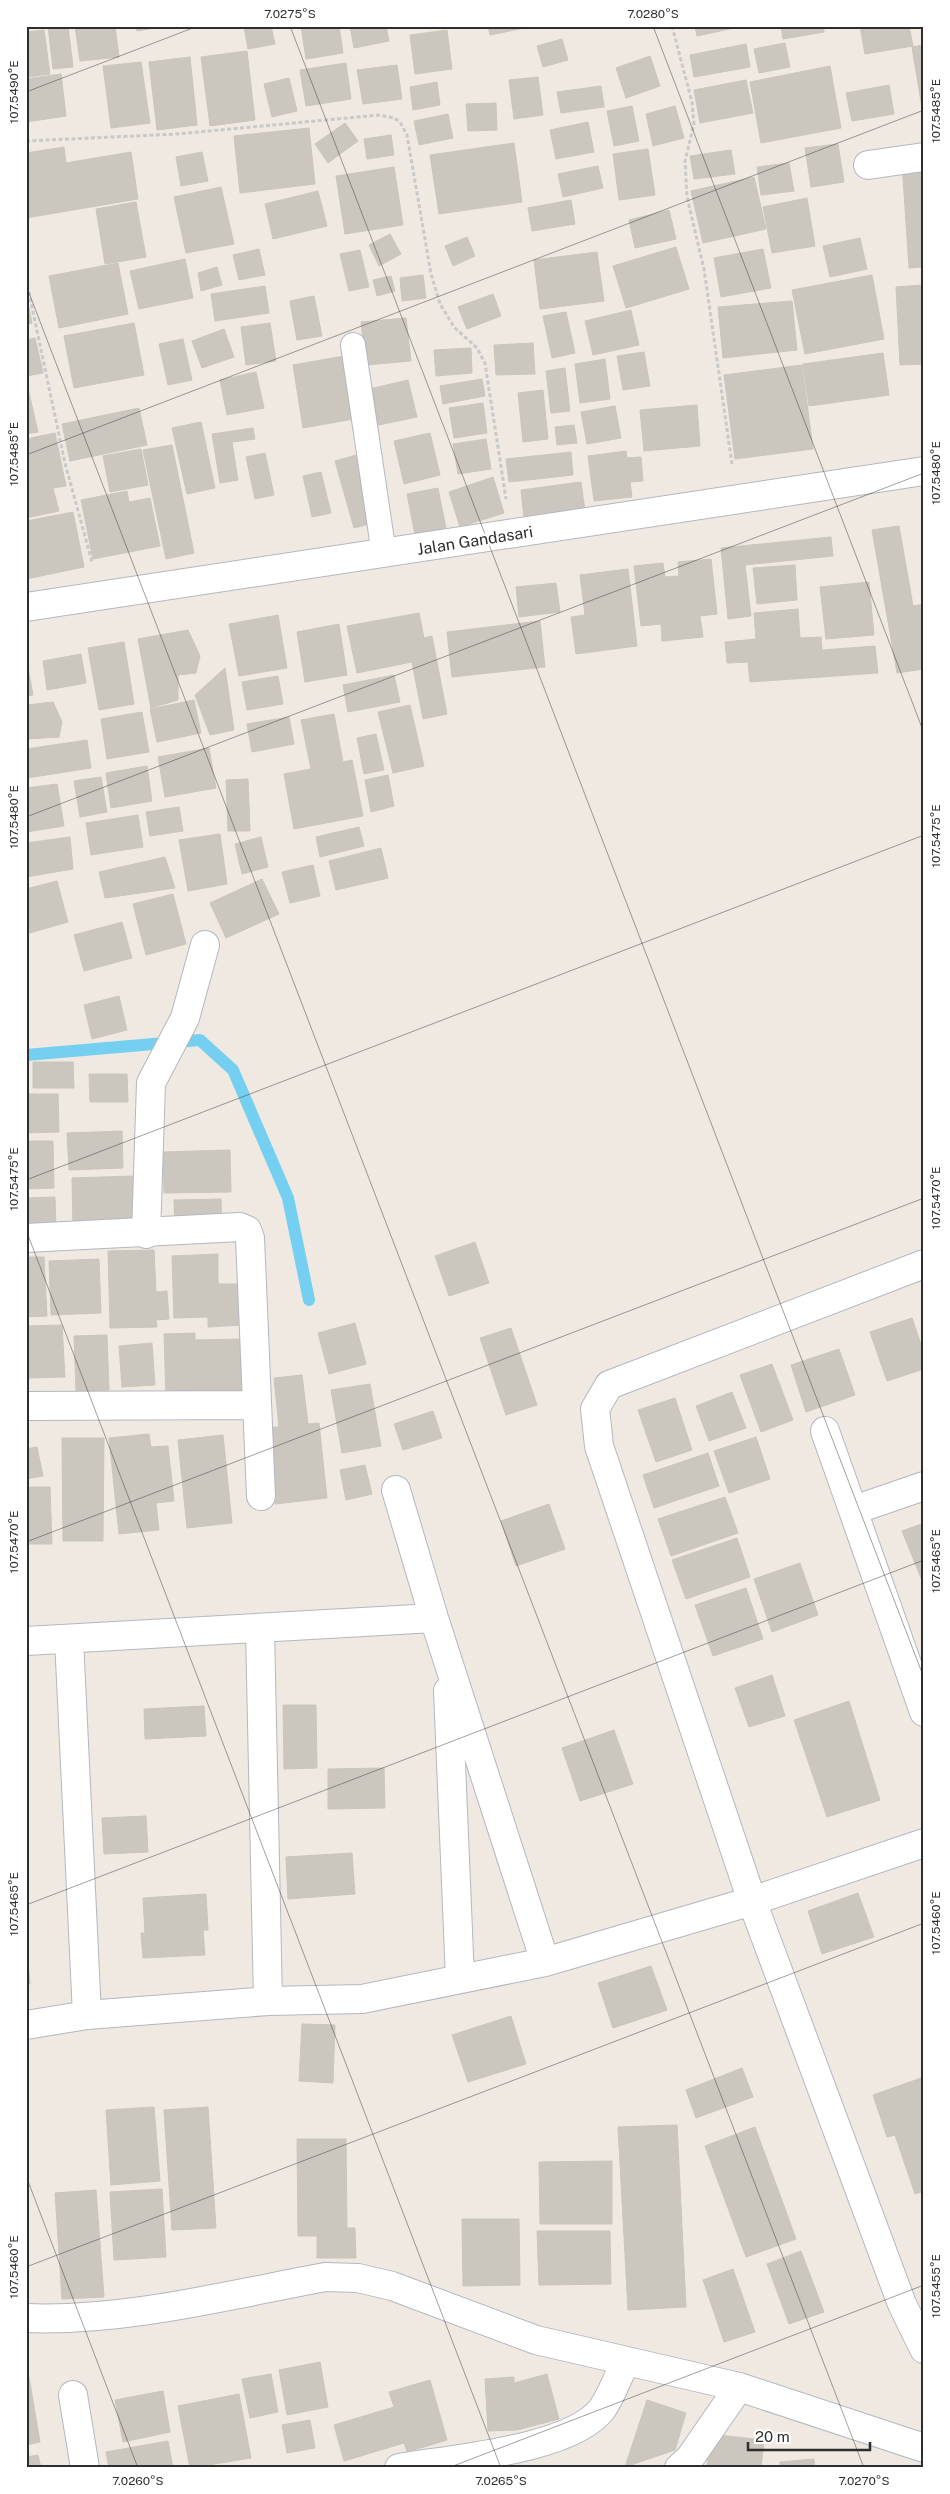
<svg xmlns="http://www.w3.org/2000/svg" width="950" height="2494" font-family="'Public Sans',sans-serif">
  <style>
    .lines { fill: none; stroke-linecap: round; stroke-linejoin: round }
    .stream { stroke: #75cff0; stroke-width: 12 }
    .building { fill: #cbc7bf; stroke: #cbc5ba }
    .lane-casing { stroke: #b4b7c1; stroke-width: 26 }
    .street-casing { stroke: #b4b7c1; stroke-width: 30 }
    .secondary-casing { stroke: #b4b7c1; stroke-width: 30 }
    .path { stroke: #c9c9c9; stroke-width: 3; stroke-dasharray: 4 2.5; stroke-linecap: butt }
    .lane { stroke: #fff; stroke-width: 24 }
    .street { stroke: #fff; stroke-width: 28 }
    .secondary { stroke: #fff; stroke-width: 28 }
    .ticks { fill: none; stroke: #2e2e2e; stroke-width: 1; stroke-opacity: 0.45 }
    .labels { text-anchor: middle; stroke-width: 5; stroke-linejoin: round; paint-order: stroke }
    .street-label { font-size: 16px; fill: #2e2e2e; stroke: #fff }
    .neatline { fill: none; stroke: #2e2e2e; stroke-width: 2 }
    .ticks-label { font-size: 12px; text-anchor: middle; fill: #2e2e2e }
  </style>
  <rect width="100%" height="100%" fill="#efe9e1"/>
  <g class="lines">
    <path class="stream" d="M26 1055 200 1040 233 1070 288 1198 309 1300"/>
  </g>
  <path class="building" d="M48 26H68L73 67 53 69Z
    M75 26H115L119 57 80 61Z
    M136 26H166L137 31Z
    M244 26H271L275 44 248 49Z
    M301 26H339L343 53 306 59Z
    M350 26H386L389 41 354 48Z
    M488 26H534L490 35Z
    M695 26H743L697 36Z
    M781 26H823L824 32 783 39Z
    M860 26H909L913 46 865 54Z
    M44 30 50 74 26 77V32Z
    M447 30 452 69 415 74 410 35Z
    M562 39 568 60 543 67 537 46Z
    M785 43 790 67 759 73 754 49Z
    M746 44 750 67 694 77 690 55Z
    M924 45V120L912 47Z
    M247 51 255 120 210 126 201 57Z
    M650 56 660 86 626 98 616 68Z
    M190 57 197 125 157 130 149 62Z
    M141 62 150 123 111 128 103 66Z
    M346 63 351 99 306 106 300 70Z
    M397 65 402 99 363 104 357 70Z
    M830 66 841 128 761 143 750 82Z
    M61 74 66 116 26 122V79Z
    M538 77 543 115 514 119 509 80Z
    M289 78 297 111 272 117 264 84Z
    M746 80 753 113 700 123 694 90Z
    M437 82 440 105 413 110 410 87Z
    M889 85 894 114 852 121 846 93Z
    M601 86 604 107 561 113 557 92Z
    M496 103 497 130 468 131 466 104Z
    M632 106 639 141 614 146 607 111Z
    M675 106 684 138 653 146 646 114Z
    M448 114 453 138 419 145 414 121Z
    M588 122 594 152 556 159 550 130Z
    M345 123 358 141 328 163 315 144Z
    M309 128 315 184 240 193 234 136Z
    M391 135 394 155 367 159 364 139Z
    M514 143 522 202 439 214 430 155Z
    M838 144 844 182 811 187 805 148Z
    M64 147 66 163 131 152 138 199 26 218V153Z
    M648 149 655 195 619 200 613 154Z
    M731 150 735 174 694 179 690 156Z
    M202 152 208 181 181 186 176 157Z
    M924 162V267L909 268 902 163Z
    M789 163 794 191 761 195 757 167Z
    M598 166 603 188 563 197 558 174Z
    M394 167 403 225 345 234 336 176Z
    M754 177 766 229 703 243 691 191Z
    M221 187 234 244 186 253 174 197Z
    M318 191 327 226 273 239 265 204Z
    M807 198 815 246 772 253 763 207Z
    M571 200 575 224 532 231 528 208Z
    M136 202 146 257 105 264 96 209Z
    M669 210 676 239 635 248 629 220Z
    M390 234 401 254 379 266 369 245Z
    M467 237 475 256 453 266 445 246Z
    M860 238 867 269 830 277 823 246Z
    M676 247 689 289 626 308 613 266Z
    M259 249 265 275 239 280 233 255Z
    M763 249 771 288 721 297 714 258Z
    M360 250 369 287 349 291 340 254Z
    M597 252 604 301 540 309 534 260Z
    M185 259 193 298 139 309 130 271Z
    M118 263 128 314 59 328 49 276Z
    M217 267 222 285 201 291 198 273Z
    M423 275 426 298 402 301 400 278Z
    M872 275 884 339 805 354 792 290Z
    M391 276 395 291 377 296 373 280Z
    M924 285V364L900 365 896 287Z
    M265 286 269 313 215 321 211 294Z
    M26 294 32 323 26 324Z
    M493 294 501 316 467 329 458 307Z
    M314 296 322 336 297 340 290 301Z
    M792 301 797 350 723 358 718 307Z
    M631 310 639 345 593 355 585 321Z
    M566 312 575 353 552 358 543 316Z
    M406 318 411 361 366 365 361 322Z
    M134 323 144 375 74 388 64 336Z
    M270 323 276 361 246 365 241 327Z
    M224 329 234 357 202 368 192 341Z
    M35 338 43 373 26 376V340Z
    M183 339 192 380 168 385 159 344Z
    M533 343 535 374 496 375 494 345Z
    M471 348 472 373 436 376 434 350Z
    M644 352 650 386 623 390 617 356Z
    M883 353 889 395 809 406 803 364Z
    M344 356 354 419 303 428 293 365Z
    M605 359 610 399 580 403 575 364Z
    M802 365 813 449 735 459 724 375Z
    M565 368 570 411 551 413 546 371Z
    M256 372 264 408 227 415 220 380Z
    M482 379 485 396 443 404 440 386Z
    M26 380 38 432 26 434Z
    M408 380 417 417 374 426 365 390Z
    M543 390 548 439 523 442 518 393Z
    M483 403 487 433 454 438 449 408Z
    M697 405 700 446 644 451 640 410Z
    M615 406 621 438 587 444 581 412Z
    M139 408 147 445 70 461 62 424Z
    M201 422 215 488 187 494 172 428Z
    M574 425 577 443 557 445 555 427Z
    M253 428 255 439 232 442 238 480 220 483 212 434Z
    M55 433 66 486 53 488 59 511 26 518V439Z
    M430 433 440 475 404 484 394 441Z
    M486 439 491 469 458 474 453 444Z
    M172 445 194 553 166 559 143 450Z
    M141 449 148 485 110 492 103 456Z
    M626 451 627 458 641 457 643 481 630 482 632 497 594 501 588 456Z
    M367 452 385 520 354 528 335 461Z
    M571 452 573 475 509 482 506 459Z
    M265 453 274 495 255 499 246 457Z
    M321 472 331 513 312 517 303 476Z
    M493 477 504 513 460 527 449 492Z
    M581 482 585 511 524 518 521 490Z
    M438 488 446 528 415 535 407 494Z
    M127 491 129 502 150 498 160 546 93 559 81 500Z
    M73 512 84 567 26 579V521Z
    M899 526 913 606 924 604V669L897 673 872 530Z
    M831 537 833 556 745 565 751 616 728 619 721 548Z
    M711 559 717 614 700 616 703 637 662 641 661 624 641 626 634 566 663 563 665 577 679 576 678 562Z
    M795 565 797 600 757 604 753 568Z
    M628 569 637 646 576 654 571 617 585 615 580 575Z
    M869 582 874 635 826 639 820 587Z
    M556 583 560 612 519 617 516 587Z
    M798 609 800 638 821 637 822 650 875 646 878 673 750 682 748 662 727 663 725 642 756 639 754 613Z
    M419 613 424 638 432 636 447 714 423 719 412 662 357 673 347 626Z
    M278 615 287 668 239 676 229 624Z
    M540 621 545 667 452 677 447 632Z
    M339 624 347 675 305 682 297 632Z
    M188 630 200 656 196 673 178 675V700L151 708 138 639Z
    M124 642 134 704 99 710 88 648Z
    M81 654 86 683 47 690 43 661Z
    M26 656 33 695 26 696Z
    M225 668 234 730 210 735 195 695Z
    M394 675 400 702 348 712 343 685Z
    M278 676 283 704 247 710 242 682Z
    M194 700 201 733 157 742 150 709Z
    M53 702 62 722 59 737 26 739V705Z
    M410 705 424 766 393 773 378 712Z
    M142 712 149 752 107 759 101 719Z
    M334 714 343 762 352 760 363 816 294 829 284 774 311 769 301 720Z
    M289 717 294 744 252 752 247 724Z
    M376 734 384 770 364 774 357 738Z
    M87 740 91 768 27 778 26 749Z
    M209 748 216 788 165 797 158 757Z
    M147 766 152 801 111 808 106 773Z
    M388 775 394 806 371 812 365 780Z
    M101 777 107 812 80 817 74 781Z
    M248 779 250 831H228L226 780Z
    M57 784 64 826 26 832V788Z
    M179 807 183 831 150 836 146 812Z
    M138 815 143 847 91 855 86 823Z
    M359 827 364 846 320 857 316 837Z
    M220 834 227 884 188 891 179 840Z
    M70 837 73 869 26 877V843Z
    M261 837 268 867 242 874 235 844Z
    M381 848 388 878 336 890 329 861Z
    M165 857 175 888 105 898 99 872Z
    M313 865 320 896 290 903 282 872Z
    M262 879 279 914 226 938 210 903Z
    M57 881 68 922 26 934V889Z
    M173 894 186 944 146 955 133 904Z
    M122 922 132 958 84 971 74 935Z
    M119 996 127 1030 92 1039 84 1005Z
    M33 1062H73L74 1088H33Z
    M89 1074H127L128 1102H90Z
    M26 1094H58L59 1132 26 1133Z
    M122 1131 123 1168 69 1170 67 1133Z
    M26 1141H53L54 1188 26 1189Z
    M230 1150 231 1192 164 1193 163 1152Z
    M133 1176 135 1223 73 1226 72 1178Z
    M55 1197 56 1230 26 1231V1198Z
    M221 1199 222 1227 175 1228 174 1200Z
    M475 1242 489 1283 449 1296 435 1256Z
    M154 1250 156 1292 167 1291 169 1319 156 1320 157 1327 110 1328 108 1251Z
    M218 1254V1284H240L242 1325 208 1327V1317L174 1318 172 1256Z
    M26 1257H44L47 1316 26 1317Z
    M99 1259 101 1313 51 1315 49 1261Z
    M912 1318 924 1353V1369L887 1381 870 1332Z
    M355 1323 366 1364 329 1374 318 1333Z
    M62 1325 65 1377 28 1378 26 1326Z
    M511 1328 537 1405 506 1415 480 1338Z
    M195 1333V1340L241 1339 243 1397 166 1399 164 1334Z
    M107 1335 109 1390 76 1391 74 1336Z
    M152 1343 155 1385 122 1387 119 1346Z
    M839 1349 855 1395 806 1412 791 1365Z
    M772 1364 793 1420 761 1432 740 1375Z
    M302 1375 308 1424 319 1423 327 1498 275 1504 266 1428 279 1427 274 1378Z
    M370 1384 381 1446 342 1453 331 1390Z
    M732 1392 746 1428 709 1441 696 1406Z
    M675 1398 692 1450 656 1462 638 1410Z
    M433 1411 442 1438 403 1450 394 1424Z
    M149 1434 151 1447 168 1446 174 1501 156 1503 159 1530 119 1534 109 1438Z
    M223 1435 232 1523 187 1528 178 1440Z
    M756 1437 770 1479 729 1493 714 1451Z
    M62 1438H104L103 1541H63Z
    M37 1447 43 1476 26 1479V1449Z
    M708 1453 719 1486 654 1508 643 1475Z
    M365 1465 372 1494 346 1500 340 1470Z
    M26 1487H50L52 1544H26Z
    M725 1497 738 1533 671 1556 658 1519Z
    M549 1504 565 1549 516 1566 501 1521Z
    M924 1523V1583H923L902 1531Z
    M737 1538 750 1577 686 1599 672 1560Z
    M800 1563 818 1615 772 1632 754 1579Z
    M746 1588 763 1639 713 1656 695 1605Z
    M772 1675 785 1716 749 1727 735 1688Z
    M849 1701 880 1800 827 1817 794 1720Z
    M283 1705H316L317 1768 284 1769Z
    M204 1706 206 1736 145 1739 144 1709Z
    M614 1730 633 1784 580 1801 562 1748Z
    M384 1768 385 1808 328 1809V1769Z
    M146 1816 148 1852 104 1854 102 1818Z
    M352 1853 355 1894 288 1899 286 1857Z
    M858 1893 874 1937 822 1954 808 1911Z
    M206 1894 208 1930H203L205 1955 143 1958 141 1933H145L143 1898Z
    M26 1943 30 1984H26Z
    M651 1966 667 2010 613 2028 598 1983Z
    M511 2016 526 2064 468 2082 452 2035Z
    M302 2024 335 2025 333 2083 299 2081Z
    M742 2068 753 2097 696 2118 686 2090Z
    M924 2077V2191L915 2194 895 2135 887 2137 873 2095Z
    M154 2107 160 2181 111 2185 106 2110Z
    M208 2107 216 2228 172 2230 164 2110Z
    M677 2125 686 2307 628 2310 618 2127Z
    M755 2127 796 2239 746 2257 705 2146Z
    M297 2139H346L347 2228H355L356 2258H317V2236H298Z
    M612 2161V2224H540L539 2162Z
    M162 2189 166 2257 114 2260 110 2192Z
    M96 2190 104 2297 62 2299 55 2193Z
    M462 2219H519L520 2285 463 2286Z
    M537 2231H610L611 2284 539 2285Z
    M801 2251 824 2312 789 2324 767 2264Z
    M733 2269 755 2332 724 2342 703 2280Z
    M320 2362 328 2407 287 2415 279 2370Z
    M271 2374 278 2412 250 2418 242 2379Z
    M547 2374 559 2419 517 2430 488 2431 485 2379 514 2377V2383Z
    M29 2377 40 2442 26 2445V2378Z
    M430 2380 447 2440 407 2452 404 2443 344 2461 334 2425 394 2407 389 2392Z
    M163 2391 170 2432 123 2442 115 2400Z
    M239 2394 251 2458 190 2468 178 2406Z
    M647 2400 686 2413 675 2450 625 2467Z
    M310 2420 315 2448 287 2453 282 2425Z
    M710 2434 764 2440 761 2468H707Z
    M168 2441 173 2468H109L106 2452Z
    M38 2455 41 2468H26V2457Z
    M814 2459 815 2468H780V2462Z"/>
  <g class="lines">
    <g class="lane-casing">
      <path id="lane" d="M353 345 384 554"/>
    </g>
    <g class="street-casing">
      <path id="street" d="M868 165 924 157
        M146 1234 151 1083 185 1018 205 945
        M26 1238 240 1227 247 1230 250 1238 261 1496
        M924 1264 609 1385 595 1409 599 1446 752 1901 902 2304 924 2349
        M26 1406 257 1405
        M825 1431 924 1712
        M396 1490 434 1618 545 1962
        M854 1510 924 1486
        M260 1629 268 2001
        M69 1639 87 2015
        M26 1641 434 1618
        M448 1691 460 1979
        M26 2025 87 2015 268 2001 362 1999 545 1962 752 1901 924 1843
        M73 2395 85 2468
        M399 2468C450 2459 571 2450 602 2409 612 2395 618 2376 626 2361
        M679 2468 690 2458 739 2387"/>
    </g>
    <g class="secondary-casing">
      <path id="secondary" d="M26 607 924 471
        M26 2318C123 2322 229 2295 325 2277L358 2278 392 2286 536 2340 739 2387 924 2448"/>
    </g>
    <path class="path" d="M672 26 692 102 694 124 685 161 687 197 704 269 732 464
      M26 141 177 134 379 115 394 118 400 122 407 135 431 274 440 304 454 327 477 348 485 363 506 499
      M26 279 65 463 92 562"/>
    <use href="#lane" class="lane"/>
    <use href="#street" class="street"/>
    <use href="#secondary" class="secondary"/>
  </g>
  <path class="ticks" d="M290 26 924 1678M653 26 924 733M26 92 198 26M26 285 864 2468M26 455 924 110M26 817 924 473M26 1180 924 835M26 1230 501 2468M26 1542 924 1198M26 1905 924 1560M26 2176 138 2468M26 2267 924 1923M448 2468 924 2285"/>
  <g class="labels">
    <g class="street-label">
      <text transform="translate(475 540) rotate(-9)" y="6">Jalan Gandasari</text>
    </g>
  </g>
  <rect width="950" height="2494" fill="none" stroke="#ffffff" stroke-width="55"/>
  <path d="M748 2442v8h122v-8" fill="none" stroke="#2e2e2e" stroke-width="2.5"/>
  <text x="755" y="2442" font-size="15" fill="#2e2e2e" stroke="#ffffff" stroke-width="4" paint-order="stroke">20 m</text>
  <rect x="28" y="28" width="894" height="2438" class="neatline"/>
  <g class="ticks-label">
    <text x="290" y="18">7.0275°S</text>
    <text x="653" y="18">7.0280°S</text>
    <text transform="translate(14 92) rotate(-90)" y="4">107.5490°E</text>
    <text transform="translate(936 111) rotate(-90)" y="4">107.5485°E</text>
    <text transform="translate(14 454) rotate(-90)" y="4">107.5485°E</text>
    <text transform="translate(936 473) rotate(-90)" y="4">107.5480°E</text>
    <text transform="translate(14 817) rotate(-90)" y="4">107.5480°E</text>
    <text transform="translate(936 836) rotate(-90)" y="4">107.5475°E</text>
    <text transform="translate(14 1179) rotate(-90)" y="4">107.5475°E</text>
    <text transform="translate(936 1198) rotate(-90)" y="4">107.5470°E</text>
    <text transform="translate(14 1542) rotate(-90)" y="4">107.5470°E</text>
    <text transform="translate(936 1561) rotate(-90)" y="4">107.5465°E</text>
    <text transform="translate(14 1904) rotate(-90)" y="4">107.5465°E</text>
    <text transform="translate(936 1923) rotate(-90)" y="4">107.5460°E</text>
    <text transform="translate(14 2267) rotate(-90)" y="4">107.5460°E</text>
    <text transform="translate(936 2286) rotate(-90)" y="4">107.5455°E</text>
    <text x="138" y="2485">7.0260°S</text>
    <text x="501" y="2485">7.0265°S</text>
    <text x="864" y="2485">7.0270°S</text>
  </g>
</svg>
